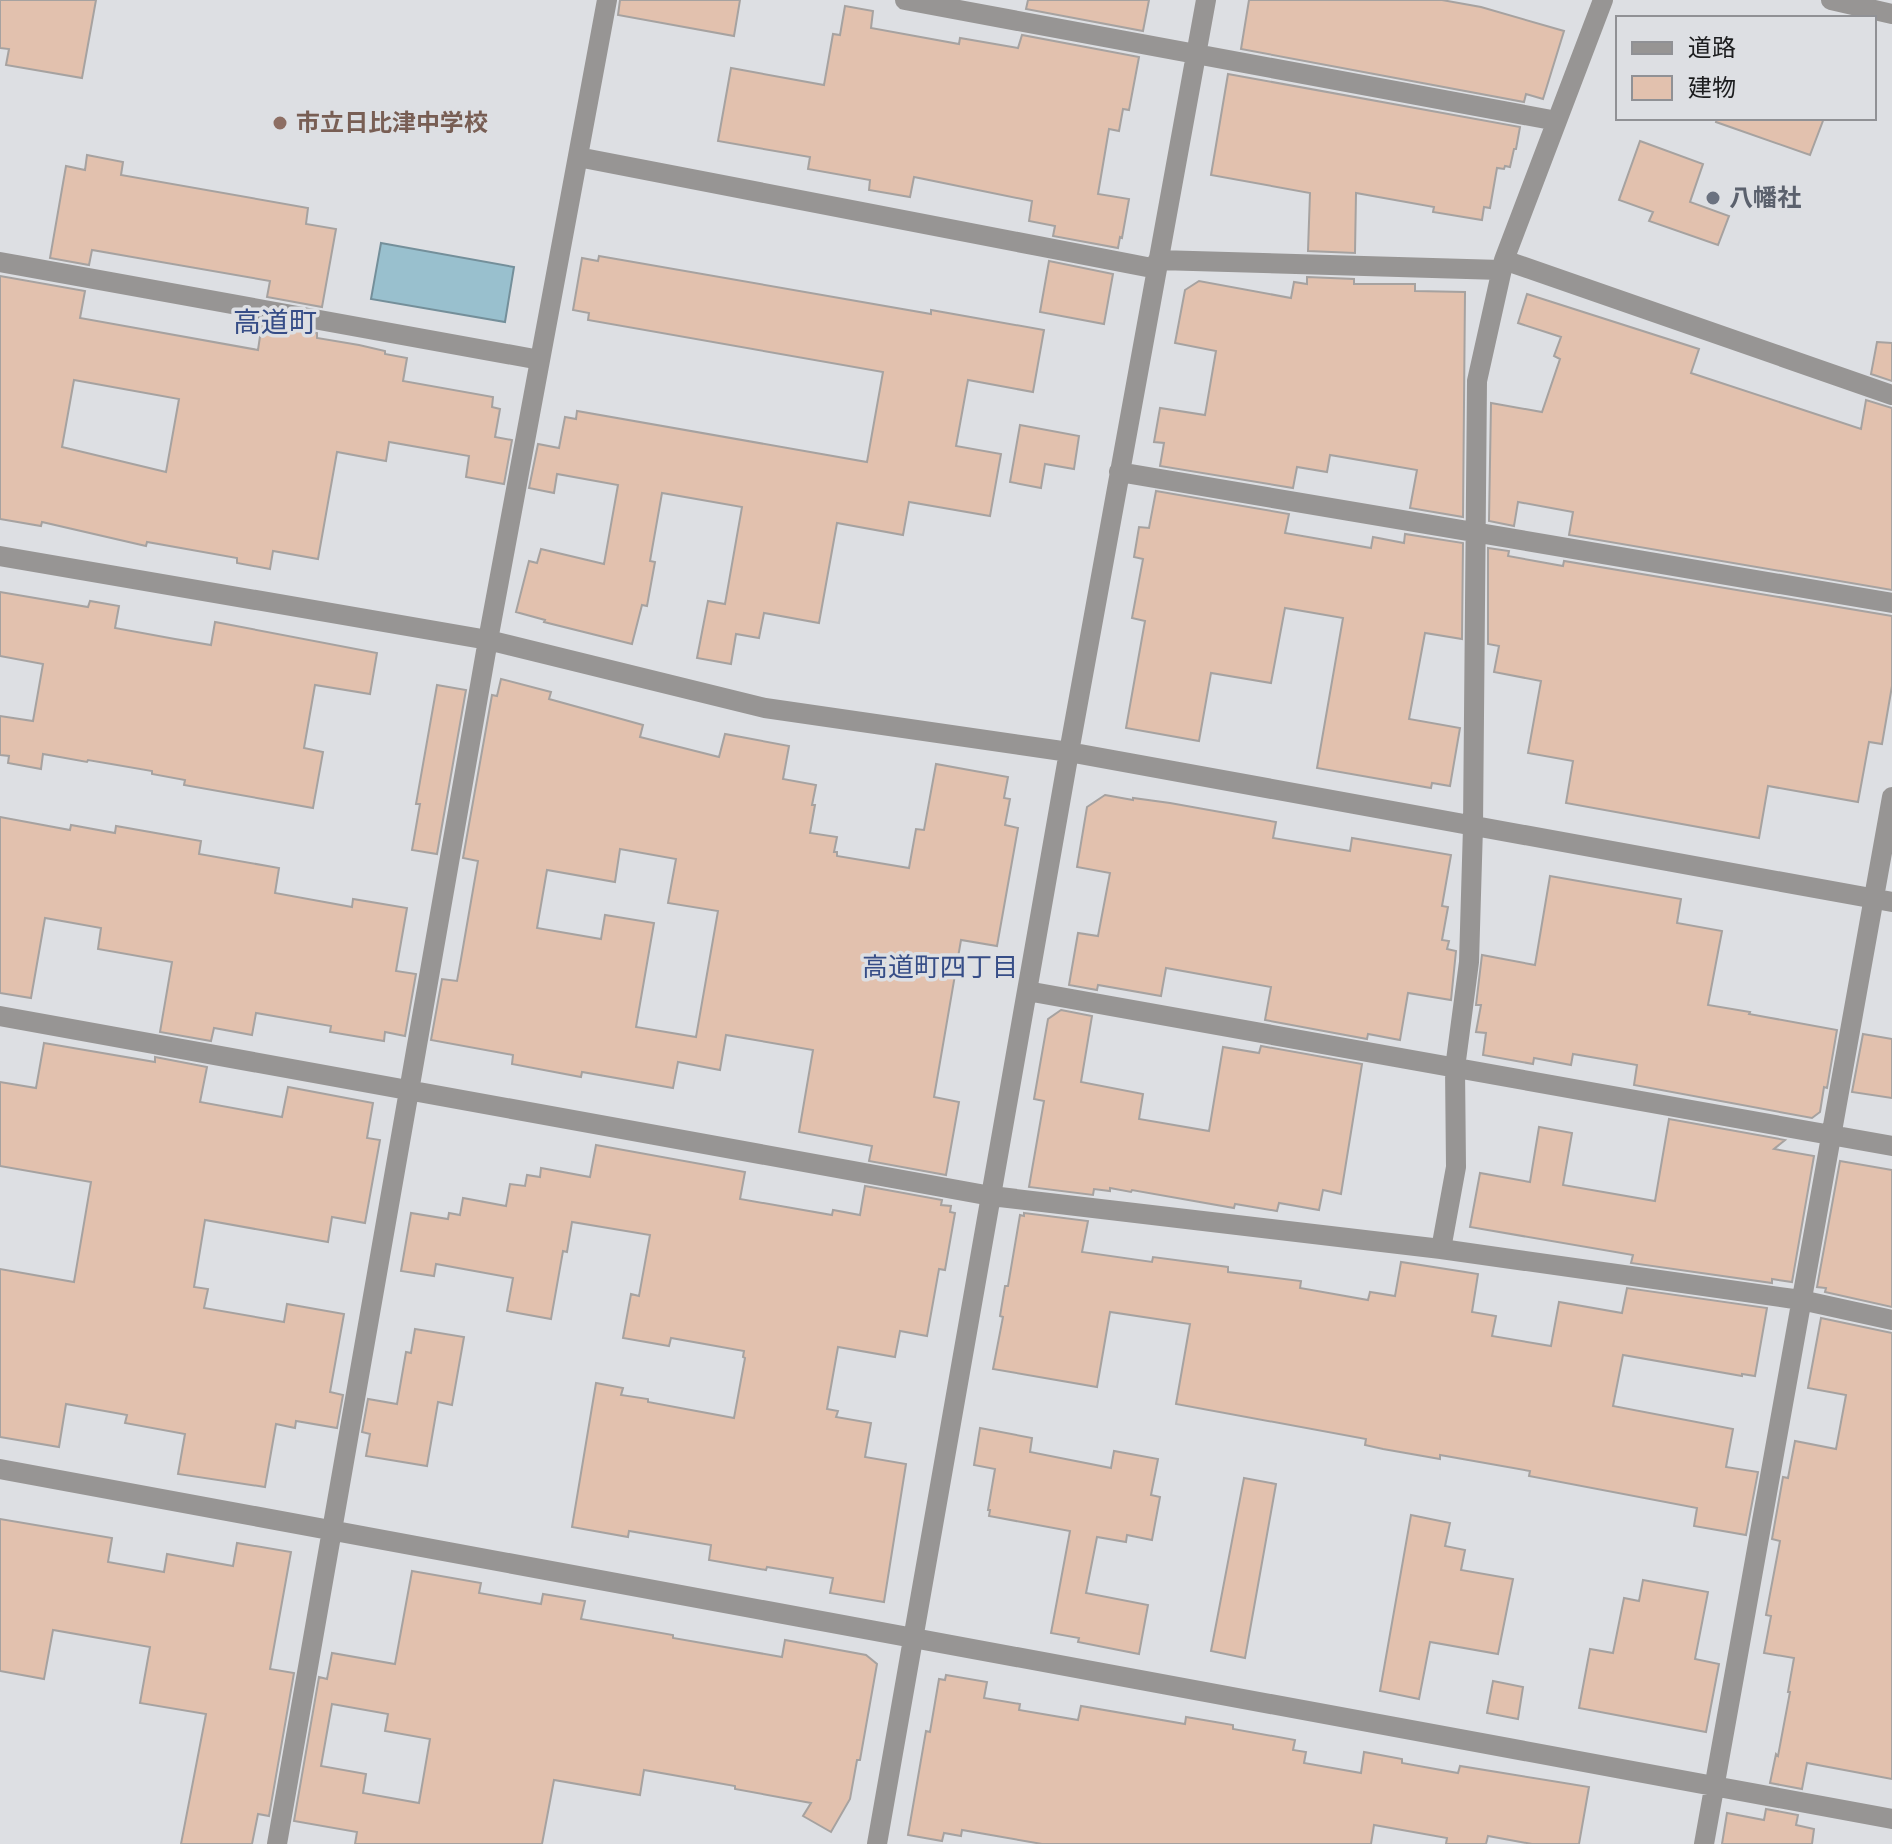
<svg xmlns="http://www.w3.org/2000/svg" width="1892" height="1844" font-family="Barlow,'Noto Sans JP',sans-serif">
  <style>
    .water { fill: #99c0ce; stroke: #748f9a; stroke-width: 2 }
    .building { fill: #e2c1ae; stroke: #a6a2a0; stroke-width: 2; fill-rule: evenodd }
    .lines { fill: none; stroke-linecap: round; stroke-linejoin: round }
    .minor { stroke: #979594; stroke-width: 20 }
    .education-dot { fill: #8d6e63; stroke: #dddfe3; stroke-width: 3 }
    .worship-dot { fill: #6b7280; stroke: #dddfe3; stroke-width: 3 }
    .labels { text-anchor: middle; stroke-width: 7; stroke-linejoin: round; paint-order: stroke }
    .education-label { font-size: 24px; font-weight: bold; fill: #785e54; stroke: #dddfe3; text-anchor: start }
    .worship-label { font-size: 24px; font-weight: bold; fill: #5b616d; stroke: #dddfe3; text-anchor: start }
    .neighbourhood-label { font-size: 26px; fill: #364d87; stroke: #dddfe3 }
    .quarter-label { font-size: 28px; fill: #364d87; stroke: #dddfe3 }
  </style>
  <rect width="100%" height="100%" fill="#dddfe3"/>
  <path class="water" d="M381 243 514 267 505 322 371 299Z"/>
  <path class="building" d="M0 0H96L82 78 6 65 9 49 0 48Z
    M620 0H740L734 36 618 15Z
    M1028 0H1149L1143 31 1026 9Z
    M1249 0H1442L1481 7 1564 31 1543 99 1526 94 1524 102 1241 49Z
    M845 6 873 11 871 28 959 44 960 38 1018 48 1022 35 1139 57 1129 110 1123 109 1119 131 1109 129 1098 194 1129 199 1122 238 1120 237 1118 248 1053 236 1055 226 1029 221 1032 201 914 177 910 197 869 190 870 180 808 169 810 157 718 141 731 68 824 85 833 34 840 35Z
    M1228 74 1520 127 1516 149H1514L1510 167 1505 166 1504 169 1497 168 1490 208 1484 207 1482 220 1433 212 1434 207 1356 193 1355 253 1308 251 1310 193 1211 175Z
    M1717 118H1824L1810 155 1716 122Z
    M1640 141 1703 164 1690 202 1729 216 1718 245 1649 221 1653 212 1619 200Z
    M87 155 123 162 121 175 308 208 306 224 336 229 322 307 267 297 270 281 92 250 89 265 50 258 66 166 85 170Z
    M599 256 931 314V310L1044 330 1033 392 968 380 956 446 1001 454 990 516 909 502 903 535 837 523 819 623 764 613 759 638 736 634 731 664 697 658 708 601 725 604 742 507 662 493 650 561 655 562 647 606 642 605 632 644 544 622 545 620 516 612 529 561 537 563 541 549 604 564 618 485 557 474 554 493 529 488 538 444 559 448 565 417 576 419 577 411 867 462 883 372 588 320 589 313 573 310 582 258 598 261Z
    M1049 261 1113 274 1104 324 1040 312Z
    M0 276 85 291 80 318 258 350 262 323 317 333V338L359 345 385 351V354L407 358 403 381 493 397 492 407 500 409 495 437 512 440 504 484 466 477 469 456 389 442 386 461 337 452 318 559 273 551 270 569 237 563V558L147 542 146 546 42 522 41 526 0 519ZM74 380 179 399 166 472 62 447Z
    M1307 277 1354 279V284H1415V291L1465 292 1463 517 1410 508 1417 470 1330 455 1327 472 1297 467 1293 488 1160 466 1164 443 1154 442 1160 408 1205 415 1216 351 1175 343 1185 290 1199 281 1291 298 1294 282 1307 284Z
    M1527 294 1699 349 1691 373 1861 429 1866 400 1892 408V590L1569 535 1573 512 1518 502 1514 526 1489 521 1491 403 1542 412 1560 359 1554 356 1561 337 1518 323Z
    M1877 342 1892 343V381L1871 374Z
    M1020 425 1079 436 1074 469 1045 464 1041 488 1010 482Z
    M1156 491 1289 514 1285 533 1371 548 1373 537 1404 543 1405 534 1463 543 1462 639 1425 633 1409 719 1460 728 1450 786 1432 783 1431 788 1317 768 1343 618 1285 608 1271 683 1211 673 1199 741 1126 728 1145 621 1132 618 1143 559 1134 557 1139 527 1149 528Z
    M1488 548 1509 551 1508 556 1563 566 1564 561 1892 616V686L1882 744 1869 742 1858 802 1768 786 1759 838 1566 803 1573 761 1528 753 1541 681 1494 672 1499 646 1488 644Z
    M0 592 88 607 90 601 119 606 115 628 175 639 211 645 215 622 377 653 370 694 315 685 304 748 323 752 313 808 184 785 185 780 152 774V771L88 760 87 762 43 754 41 769 8 763 9 756 0 755V716L33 721 43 664 0 656Z
    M501 679 551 692 549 699 643 725 640 737 719 757 725 734 789 746 783 779 816 785 812 805H815L810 833 837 837 834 852H837V856L909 868 916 829 924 830 936 764 1008 777 1004 798 1010 799 1005 825 1018 828 997 946 961 940 934 1097 959 1102 946 1175 869 1161 872 1146 799 1132 813 1050 726 1035 720 1070 678 1062 673 1088 582 1072 581 1077 512 1064 513 1055 431 1040 442 979 457 981 461 959 478 861 463 858 492 695 497 696ZM620 849 676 859 668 903 718 911 696 1037 636 1027 654 923 605 915 601 939 537 928 547 870 615 882Z
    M437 685 466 690 437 854 412 850 420 804H416Z
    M1105 795 1133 800V798L1170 803 1276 822 1273 838 1350 851 1352 838 1451 855 1442 906 1448 907 1442 940 1449 941 1447 949 1456 951 1451 1000 1408 993 1400 1040 1368 1034 1367 1039 1265 1020 1271 987 1166 968 1161 996 1098 985 1097 990 1069 985 1078 933 1098 936 1110 873 1077 867 1087 807Z
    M0 817 70 830 71 825 115 833 116 826 201 841 199 854 279 868 275 893 352 907 353 899 407 908 396 971 416 974 405 1036 385 1032 384 1041 330 1032 331 1026 256 1013 252 1035 214 1028 211 1041 160 1032 172 962 98 949 101 928 45 918 31 998 0 993Z
    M1550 876 1681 899 1677 923 1722 931 1708 1005 1750 1012 1749 1014 1837 1030 1827 1088 1824 1087 1820 1112 1812 1118 1634 1085 1637 1065 1573 1054 1571 1065 1534 1058 1533 1064 1483 1055 1486 1033 1476 1032 1481 1005H1476L1482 955 1535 965Z
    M1061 1010 1092 1016 1081 1082 1143 1094 1139 1119 1209 1131 1223 1047 1259 1053 1261 1046 1362 1064 1341 1194 1323 1190 1319 1210 1279 1203 1277 1211 1235 1204 1234 1208 1132 1190 1131 1192 1110 1188V1191L1094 1189 1093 1195 1029 1187 1044 1101 1034 1099 1048 1019Z
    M1863 1034 1892 1039V1098L1852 1092Z
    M44 1043 155 1062V1057L207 1067 200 1102 282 1117 288 1087 373 1103 367 1138 380 1140 365 1223 332 1217 328 1242 205 1220 194 1287 208 1289 204 1308 284 1322 287 1304 344 1314 330 1392 343 1395 337 1428 296 1421 295 1428 276 1424 265 1487 178 1474 185 1434 125 1423 127 1415 66 1404 59 1447 0 1437V1269L74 1282 91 1182 0 1166V1082L36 1088Z
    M1669 1119 1785 1140 1774 1149 1814 1156 1792 1282 1772 1279V1283L1631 1263 1633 1255 1470 1227 1480 1173 1530 1182 1539 1127 1572 1133 1563 1185 1655 1201Z
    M596 1145 745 1172 740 1199 832 1215 833 1210 860 1215 865 1186 942 1200 941 1205 951 1206 950 1212 955 1213 945 1270 939 1269 927 1336 900 1331 895 1357 838 1347 827 1409 838 1411 836 1417 871 1423 865 1457 906 1464 884 1602 830 1593 833 1578 767 1567 766 1570 709 1560 711 1545 629 1531 628 1537 572 1527 596 1383 623 1388 621 1395 648 1399V1402L734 1418 745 1358 743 1357 744 1351 671 1338 669 1346 623 1338 631 1294 639 1296 650 1235 572 1222 567 1252 563 1251 551 1319 507 1311 513 1278 436 1264 434 1276 401 1271 411 1213 448 1219 449 1213 460 1215 463 1198 506 1206 510 1184 525 1186 527 1175 540 1177 541 1168 590 1177Z
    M1840 1161 1892 1170V1307L1825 1292 1826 1288 1817 1287Z
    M1024 1213 1088 1221 1082 1252 1152 1262 1153 1257 1228 1267V1272L1301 1281 1300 1288 1368 1300 1370 1292 1395 1296 1401 1262 1478 1274 1472 1312 1496 1316 1492 1336 1551 1346 1559 1302 1622 1313 1627 1288 1767 1308 1755 1376 1742 1374V1376L1623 1355 1613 1406 1733 1429 1726 1467 1758 1472 1746 1535 1694 1526 1697 1508 1529 1476 1530 1471 1440 1455V1459L1383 1449 1365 1445 1366 1439 1176 1404 1190 1324 1110 1312 1097 1387 993 1369 1003 1317 1000 1316 1005 1286H1008L1020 1215 1024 1216Z
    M1821 1318 1892 1333V1779L1807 1763 1802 1789 1770 1783 1776 1754 1778 1756 1790 1692H1788L1794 1658 1764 1653 1771 1616 1766 1615 1780 1541 1772 1539 1783 1477 1788 1478 1795 1441 1836 1449 1846 1395 1808 1388Z
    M415 1329 464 1337 452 1405 438 1402 427 1466 366 1456 370 1434 362 1432 368 1399 397 1404 406 1352 411 1353Z
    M980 1428 1032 1438 1030 1452 1111 1468 1114 1451 1158 1459 1151 1495 1160 1497 1152 1540 1127 1535 1126 1542 1097 1537 1086 1593 1148 1605 1139 1654 1078 1642 1079 1638 1051 1633 1070 1531 989 1516 990 1510H988L995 1469 974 1465Z
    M1244 1478 1276 1484 1245 1658 1211 1651Z
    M1411 1515 1450 1523 1445 1546 1465 1550 1461 1570 1513 1579 1498 1654 1430 1642 1419 1699 1380 1691Z
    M0 1519 112 1538 108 1562 164 1572 167 1554 233 1566 237 1543 291 1552 270 1669 294 1673 269 1816 258 1814 252 1844H181L206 1714 140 1703 150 1647 53 1630 44 1679 0 1671Z
    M412 1571 481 1583 479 1593 541 1604 543 1594 585 1601 581 1619 673 1635V1638L782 1657 785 1640 866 1655 877 1664 860 1760H857L850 1799 831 1832 803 1816 811 1803 735 1789V1786L644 1770 640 1795 554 1780 542 1844H355L357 1832 294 1821 319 1677 327 1679 332 1653 395 1664ZM332 1704 388 1714 385 1731 430 1739 419 1803 363 1793 366 1774 321 1766Z
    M1643 1580 1708 1592 1695 1659 1719 1664 1706 1732 1579 1708 1590 1649 1613 1653 1624 1598 1639 1601Z
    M946 1675 987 1682 984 1698 1020 1704 1019 1710 1078 1720 1081 1706 1185 1724 1186 1717 1233 1725V1729L1295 1740 1293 1750 1306 1752 1304 1763 1361 1773 1364 1752 1402 1759V1763L1458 1773 1460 1766 1589 1787 1579 1844H1532L1488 1836 1486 1844H1446L1447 1838 1374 1825 1371 1844H1042L962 1830 961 1836 944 1833 942 1841 908 1835 926 1731 930 1732 939 1679 945 1680Z
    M1493 1681 1523 1687 1518 1719 1487 1713Z
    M1766 1809 1798 1815 1796 1825 1814 1829 1812 1844H1722L1727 1813 1764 1820Z"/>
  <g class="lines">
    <path class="minor" d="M905 0 1557 121
      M1831 0 1892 14
      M578 157 1157 269
      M1158 260 1501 270
      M1504 260 1892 395
      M0 262 540 360
      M1119 472 1892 603
      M0 556 488 640 765 708 1069 752 1892 902
      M1027 991 1892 1146
      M0 1016 991 1196 1441 1249 1801 1300 1892 1320
      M1441 1249 1456 1167 1455 1068 1469 962 1473 827 1477 381 1504 260 1603 0
      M0 1469 1892 1819
      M277 1844 488 640 607 0
      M877 1844 1069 752 1206 0
      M1704 1844 1892 797"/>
  </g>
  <circle class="education-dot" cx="280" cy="123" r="8"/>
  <circle class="worship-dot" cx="1713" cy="198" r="8"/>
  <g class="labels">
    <g class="education-label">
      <text x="296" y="131">市立日比津中学校</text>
    </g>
    <g class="worship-label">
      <text x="1729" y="206">八幡社</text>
    </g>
    <g class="neighbourhood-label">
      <text x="940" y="976">高道町四丁目</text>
    </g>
    <g class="quarter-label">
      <text x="275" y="332">高道町</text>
    </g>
  </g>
  <rect x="1616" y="16" width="260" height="104" fill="#dddfe3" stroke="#909195" stroke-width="2"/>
  <rect x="1632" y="42" width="40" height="12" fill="#979594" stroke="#909195" stroke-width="2"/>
  <text x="1688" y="56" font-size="24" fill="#1c1d1f">道路</text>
  <rect x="1632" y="76" width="40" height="24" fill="#e2c1ae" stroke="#909195" stroke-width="2"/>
  <text x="1688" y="96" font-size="24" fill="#1c1d1f">建物</text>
</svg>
